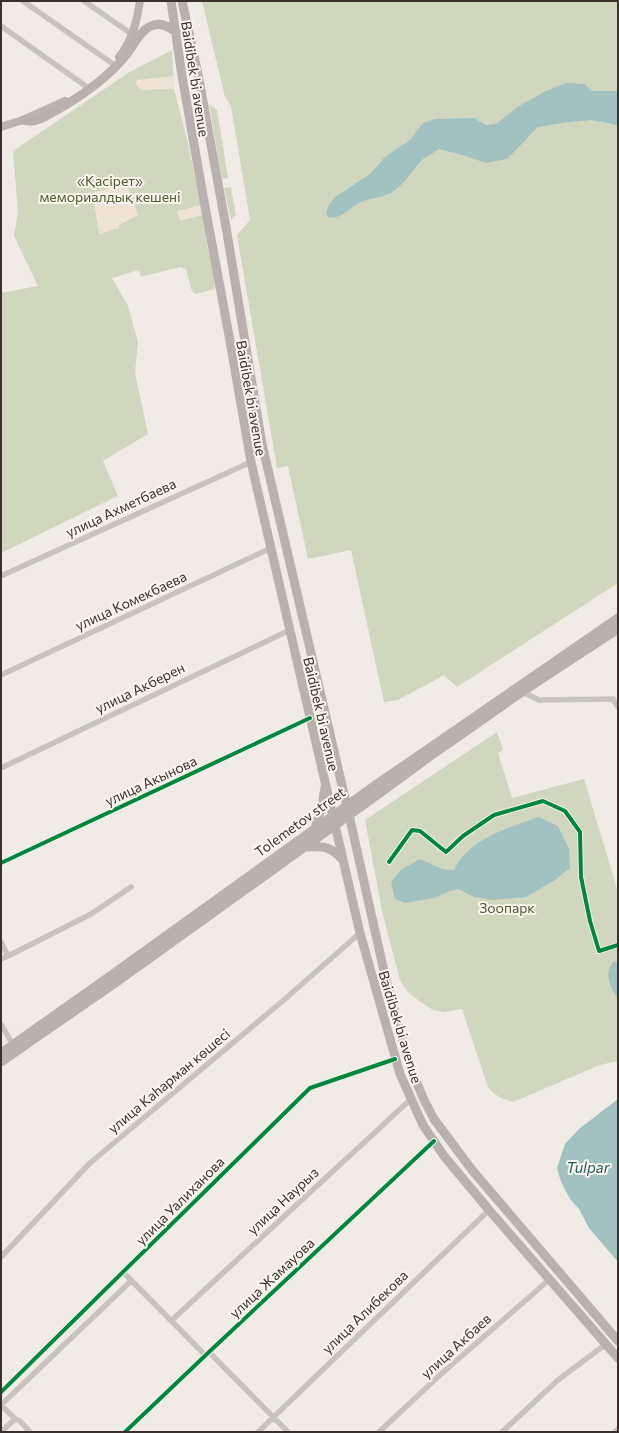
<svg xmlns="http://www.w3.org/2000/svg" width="619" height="1433" font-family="Commissioner,sans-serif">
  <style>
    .green { fill: #d1d6bf }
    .plaza { fill: #eee3d5 }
    .water { fill: #a1c2c1 }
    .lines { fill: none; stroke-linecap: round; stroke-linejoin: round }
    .minor { stroke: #c9c3be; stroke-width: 5.5 }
    .secondary { stroke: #bab3ae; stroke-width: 8 }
    .primary { stroke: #b8b1ad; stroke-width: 9 }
    .cycleway-casing { stroke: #fbf5ee; stroke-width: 6 }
    .cycleway { stroke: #00873e; stroke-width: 4 }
    .labels { text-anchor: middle; stroke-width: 4; stroke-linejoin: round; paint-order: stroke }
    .street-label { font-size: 14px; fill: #3b302b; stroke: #fbf5ee }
    .park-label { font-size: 14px; fill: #4a5a2e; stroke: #fbf5ee }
    .water-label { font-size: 15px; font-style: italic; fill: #1f5a5e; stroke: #fbf5ee }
  </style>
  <rect width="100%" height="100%" fill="#f0ebe5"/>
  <path class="green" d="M202 1H618V583L457 687 444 675 398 700 384 702 351 550 308 559 288 466 277 468 237 235 250 220 231 106 225 97Z
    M172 50 174 89 187 139 203 215 208 250 215 275 214 289 195 294 191 289 186 269 180 267 141 277 139 270 112 278 128 306 138 342 135 373 148 434 103 461 118 496 1 553V293L38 286 14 236 18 212 13 151 128 73Z
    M209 104 217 110 228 178 222 179Z
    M231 187 236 215 231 220 224 188Z
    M497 732 503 750 498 753 512 798 584 779 618 892V1061L600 1065 513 1102C502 1099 495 1096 488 1087L462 1009 444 1012 433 1010 419 1001 407 991 400 980 382 911 365 820Z"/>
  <path class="plaza" d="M173 76 174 89 141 90 136 85 137 80Z
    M113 187H128L138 215 119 225V228L99 234 94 203 96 200 92 193Z
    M201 205 203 215 180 221 177 211Z"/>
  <path class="water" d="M566 83 585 84 591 91H618V126L608 123 591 120 562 123 538 127 507 159 486 163 466 156 439 149C434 153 426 156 421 161 412 171 405 183 394 191 384 198 371 197 361 202 350 207 341 220 328 217L326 213 329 205 335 197 370 174 386 156 410 140 423 123 435 119 474 118 486 125 496 124 519 106 544 92Z
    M539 817 558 826 569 849 570 868 555 880 526 897 493 900 474 897 458 889 447 892 434 898 405 903 395 899 391 882 402 869 420 859 442 869 454 870C469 838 508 828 539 817Z
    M614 961 618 964V997L616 996C609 985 604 972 614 961Z
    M618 1099V1262L589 1228 579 1209 570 1199 561 1182 557 1168 565 1144 579 1129Z"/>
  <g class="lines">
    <path class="minor" d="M23 1 113 64
      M84 1 133 35
      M1 26 87 87
      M1 576 251 462
      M1 675 271 548
      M522 692 539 700 613 699 618 707
      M1 768 290 630
      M389 862 412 830 420 831 446 852 463 836 494 815 543 801 565 811 580 832 581 877 590 921 599 951 618 945
      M1 863 310 718
      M1 942 8 956 1 959
      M8 956 91 914 131 887
      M1 1024 13 1045
      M1 1257 90 1163 285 999 360 933
      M123 1272 205 1355
      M171 1321 411 1099
      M209 1352 288 1432
      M1 1392 310 1088 395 1059
      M1 1405 131 1281
      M1 1405 15 1419
      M1 1432 15 1419 20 1421 30 1432
      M125 1432 209 1352 434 1141
      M258 1432 489 1210
      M379 1432 440 1375 550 1279
      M502 1432 558 1380 606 1344
      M615 1432 618 1429"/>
    <path class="secondary" d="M119 57C132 41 137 22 140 1
      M1 127 23 120 65 101"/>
    <path class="primary" d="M171 1 182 76 204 201 230 341 251 462 360 933 400 1074 423 1125 444 1156 489 1210 618 1358
      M182 1 198 74 226 227 262 444 349 815 386 980 410 1067 425 1102 434 1119 472 1170 618 1341
      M23 120C26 121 29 121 32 121 41 120 49 114 57 110 83 95 108 78 126 55 134 46 138 33 149 27 159 21 169 26 177 33
      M315 828 322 806 325 787
      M305 847C324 846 330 846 343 860
      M1 1053 113 974 377 784 618 618
      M1 1062 118 981 380 793 429 757 522 692 618 629"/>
    <g class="cycleway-casing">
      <path id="cycleway" d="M389 862 412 830 420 831 446 852 463 836 494 815 543 801 565 811 580 832 581 877 590 921 599 951 618 945
        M1 863 310 718
        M1 1392 310 1088 395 1059
        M125 1432 209 1352 434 1141"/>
    </g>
    <use href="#cycleway" class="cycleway"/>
  </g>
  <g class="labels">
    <g class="street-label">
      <text transform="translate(195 79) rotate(81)" y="5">Baidibek bi avenue</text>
      <text transform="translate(251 398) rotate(80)" y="5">Baidibek bi avenue</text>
      <text transform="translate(121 508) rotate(-25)" y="5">улица Ахметбаева</text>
      <text transform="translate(131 601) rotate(-25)" y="5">улица Комекбаева</text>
      <text transform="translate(140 688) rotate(-26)" y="5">улица Акберен</text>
      <text transform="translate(321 714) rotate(77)" y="5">Baidibek bi avenue</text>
      <text transform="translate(151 781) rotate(-25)" y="5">улица Акынова</text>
      <text transform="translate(300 822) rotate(-36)" y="5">Tolemetov street</text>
      <text transform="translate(400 1027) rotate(73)" y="5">Baidibek bi avenue</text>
      <text transform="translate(169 1081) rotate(-40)" y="5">улица Каһарман көшесі</text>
      <text transform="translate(180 1201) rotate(-45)" y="5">улица Уалиханова</text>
      <text transform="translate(283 1201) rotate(-43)" y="5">улица Наурыз</text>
      <text transform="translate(272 1278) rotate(-43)" y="5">улица Жамауова</text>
      <text transform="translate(365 1312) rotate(-44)" y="5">улица Алибекова</text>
      <text transform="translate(456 1346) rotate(-42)" y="5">улица Акбаев</text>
    </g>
    <g class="park-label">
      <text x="110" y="186">«Қасірет»<tspan x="110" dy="16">мемориалдық кешені</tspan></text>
      <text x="507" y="913">Зоопарк</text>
    </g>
    <g class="water-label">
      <text x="588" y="1173">Tulpar</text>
    </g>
  </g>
  <rect width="619" height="1433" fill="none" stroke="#3b302b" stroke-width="4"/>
</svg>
